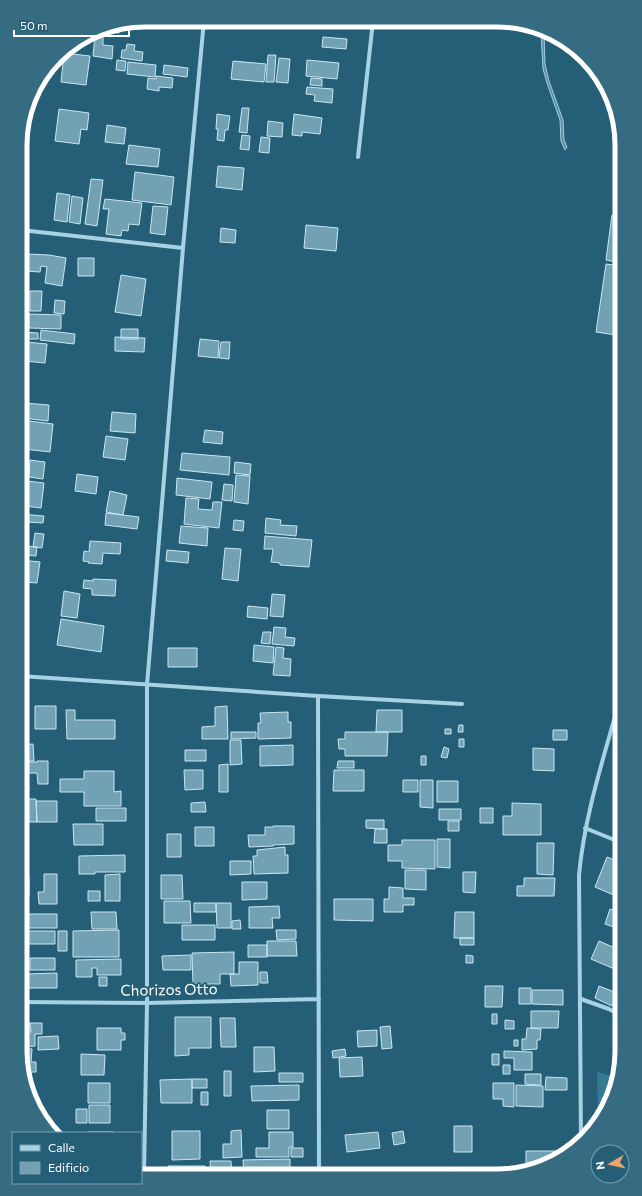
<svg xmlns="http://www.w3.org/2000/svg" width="642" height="1196" font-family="Commissioner,sans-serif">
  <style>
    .green { fill: #367992 }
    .water { fill: #648e9f; stroke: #9bd0e3 }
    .building { fill: #72a1b4; stroke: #c9e7f2 }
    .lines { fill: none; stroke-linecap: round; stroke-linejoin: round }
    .minor { stroke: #a7d2e3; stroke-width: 4 }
    .labels { text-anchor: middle; stroke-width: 4; stroke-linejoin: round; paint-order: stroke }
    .street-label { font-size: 15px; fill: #fff; stroke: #255f77 }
    .rim { fill: none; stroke: #fff; stroke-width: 5 }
  </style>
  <rect width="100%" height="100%" fill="#255f77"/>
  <path class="green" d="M597 1072 618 1078 615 1092 598 1123Z"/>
  <path class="water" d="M541 32 544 33 545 64 549 81 563 120 564 140 567 147 565 150 561 141 560 120 548 86 543 69Z"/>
  <path class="building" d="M120 25 119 33 110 32V27Z
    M108 27 107 32 95 31 97 29Z
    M95 35 103 36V45L113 46 112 59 93 56Z
    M323 37 347 39 346 49 322 47Z
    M127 44 135 45 134 51 143 52 142 61 121 58 122 50H126Z
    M64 53 90 56 86 85 61 82Z
    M268 55H276L274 82H266Z
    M279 58 290 59 288 83 276 82Z
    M117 60 126 61 125 71 116 70Z
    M307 60 339 63 337 79 306 76Z
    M233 61 266 64 264 82 231 79Z
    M128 62 156 65 155 77 127 74Z
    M164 65 188 68 187 77 163 74Z
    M156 76 173 78 172 88 159 87V91L147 89 148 78 156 79Z
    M311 78 322 79V86L310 85Z
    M307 87 333 89 332 103 314 101 315 95 306 94Z
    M242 108H249L247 133 239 132Z
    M59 109 89 113 87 130 81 129 79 144 55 141Z
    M217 114 230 116 228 130H225L224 141 217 140 218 129H216Z
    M294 114 322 118 320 134 302 132V136L292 135Z
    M268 121 283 123 282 137 267 136Z
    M107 125 126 128 124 144 105 142Z
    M242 135 250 136 249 150 240 149Z
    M261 137 270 138 269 153 259 152Z
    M129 145 160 149 158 167 126 164Z
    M218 166 244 168 242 190 216 187Z
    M135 172 174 177 171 205 132 200Z
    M91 179 103 180 97 226 85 224Z
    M57 193 70 195 67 222 54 220Z
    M72 196 83 198 80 224 69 222Z
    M105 199 142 203 139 225 129 224 128 231 122 230 121 236 106 234 109 209H103Z
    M153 206 168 207 165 235 150 233Z
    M612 215 622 216V263L606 260Z
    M306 225 338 228 336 251 304 248Z
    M221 228 236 230 235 243 220 242Z
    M27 254 49 255 66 258 62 286 45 283 47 267 41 266 40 272 26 271Z
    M78 258H94V276H78Z
    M606 264 622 266V336L596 332Z
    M121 275 146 279 141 316 115 312Z
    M30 291H42L41 311H30Z
    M55 300 65 301 64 314 54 313Z
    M29 314 61 315V329L29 328Z
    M121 329H138V339H121Z
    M41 330 75 334 74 344 40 340Z
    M21 332 38 333V339H21Z
    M115 337 145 338 144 352 115 351Z
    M200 339 219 341 218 358 198 356Z
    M26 342 47 344 45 363 24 361Z
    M221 342H230L229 359 219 358Z
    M25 403 49 405 48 421 23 418Z
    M112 412 136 414 135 433 110 431Z
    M21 420 53 424 50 452 24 449 26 430H21Z
    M205 430 223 432 222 444 203 442Z
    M106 436 128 439 125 460 103 457Z
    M182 453 230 457 229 475 180 470Z
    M30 460 45 462 43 479 29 477Z
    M235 462 251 464 250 475 234 473Z
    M77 474 98 477 96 494 75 491Z
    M236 475 250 476 248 504 234 502Z
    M177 478 212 482 210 499 176 495Z
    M27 481 44 483 41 508 25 506Z
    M224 484 233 485 232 501 222 500Z
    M110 491 127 495 123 515 106 512Z
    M186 498 199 499 198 509 212 510 213 502H222L219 528 184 524Z
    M106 513 139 517 137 529 105 525Z
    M21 514 44 516 43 523 27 522 26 532 21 531Z
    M266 518 281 520 280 525 297 526 296 536 265 533Z
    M234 520 244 521 243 531 233 530Z
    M181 526 208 528 207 546 179 543Z
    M21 533 26 534 25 546H21Z
    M35 533 44 534 42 548 33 547Z
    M265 536 312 540 309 567 280 565V563L271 562 273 549H264Z
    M90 541 121 543 120 554 103 553 102 564 88 563 89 562 83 561 84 551 89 552Z
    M26 546 37 547 36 556 25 555Z
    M225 548 241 549 238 581 222 579Z
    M167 550 189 552 188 563 166 561Z
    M21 560 40 562 37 583 24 582 23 588H21Z
    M93 579 116 580 115 596 92 595V589L83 588 84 580 93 581Z
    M64 591 80 594 77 618 61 616Z
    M272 594 285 595 283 617 270 616Z
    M248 606 268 608 267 619 247 617Z
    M61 619 104 626 101 652 57 645Z
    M274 627 286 628 285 637 295 638 294 646 272 644Z
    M263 632H271L270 644 261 643Z
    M254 645 274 647 273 663 253 661Z
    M276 647 284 648 283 658 291 659 290 676 273 675Z
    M168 648H197V667H168Z
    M35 706H56V729H35Z
    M227 706 228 739H202V727L215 726V707Z
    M66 710H75V720H115V739H67Z
    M377 710H402V732H376Z
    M288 712V722H291V738L258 739V723H261L260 713Z
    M459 725H463V732H458Z
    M445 729H451V734H445Z
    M553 730H567V740H553Z
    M231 732H256V738L231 739Z
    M345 732H388L387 756H345V749H339L338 739H345Z
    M459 739H464V747H459Z
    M230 740H241L242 764 230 765Z
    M33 744 34 761H20V745Z
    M293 745V765L260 766V746Z
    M444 747 449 749 447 758 441 757Z
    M533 748 554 749V771L533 770Z
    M185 750H206V761H185Z
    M421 756H426V765H421Z
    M37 761H48V784H38L37 773H28L29 790H20V763H29V762H37Z
    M338 761H354V768H337Z
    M228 764V792H219V765Z
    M184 770H203V789L185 790Z
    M334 770H364V791H333Z
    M84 771H114V792L121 791V806H84V792H60V779H84Z
    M403 780H418V792H403Z
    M420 780H433V808L420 807Z
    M437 781H458V802H437Z
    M20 799H36L37 822H20Z
    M36 801H57V822H37Z
    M205 802 206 812H191V803Z
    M512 803 541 804V835H503V816H512Z
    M96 808H126V821H96Z
    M480 808H493V823H480Z
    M439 809H461V820H439Z
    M366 820H384V829L366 828Z
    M448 821H459V831H448Z
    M73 824H103V845H74Z
    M273 826H294V844L273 845V846L249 847 248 835H265V827H273Z
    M195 827H214V846H195Z
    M375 829H387V843H374Z
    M167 834H181V857H167Z
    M437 839H450V868L437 867Z
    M402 840H435V869L402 868V861H388V845H402Z
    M537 843H554L553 875 537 874Z
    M285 847V855H288V873L254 874 253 856H257V850Z
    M125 855V872H95V874H79V856Z
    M607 857 622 863V882L616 896 595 887Z
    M230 861H251V874L230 875Z
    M405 870H426V890L405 889Z
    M463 872H476L475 893 463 892Z
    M44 874H57V904H39L38 892H44Z
    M120 874V901H105V875Z
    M161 875H182L183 899H161Z
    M20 876H29V895H20Z
    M524 878H555L554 896H517V886H524Z
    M242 882H267V899L242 900Z
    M389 887 403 888V898H414V905H403V912H384V899H389Z
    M88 891H100V901H88Z
    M334 899H373V921L334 920Z
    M164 901H190L191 923H164Z
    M194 903H216V912H194Z
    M216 903H231V928H217Z
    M279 906 280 918H272L273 928H249V907Z
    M610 909 622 913V930L605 924Z
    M91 912H116L117 929H92Z
    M455 912H474V938H454Z
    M24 914H57V928H24Z
    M240 920 241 929H232V921Z
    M182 925H215V940H182Z
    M119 930V957H73V931Z
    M276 930H296V939L277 940Z
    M25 931H55V944H25Z
    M58 931H67V951H58Z
    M460 938H474V945H460Z
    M267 941H296L297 956H267Z
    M599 941 622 951V965L619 971 591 959Z
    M248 945H267V957H248Z
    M234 952V974H220V984H193L192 953Z
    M191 955V970H163L162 956Z
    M466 955 473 956V963H466Z
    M30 958H55V970H30Z
    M121 959V975H97V968H92V977H76V960Z
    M239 962H258V985L231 986 230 974H239Z
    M260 972H267L268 983H260Z
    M57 973V988H25V974Z
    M99 977H107V986H99Z
    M485 986H503L502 1007H485Z
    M599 986 617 993 612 1006 595 998Z
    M519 988H531V1004H519Z
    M532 990H563V1005L532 1004Z
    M531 1011H559L558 1028H531Z
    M492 1014H497V1024H492Z
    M175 1017H211V1048H189V1055L175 1056Z
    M220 1018H235L236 1047H221Z
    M505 1020 514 1021V1029H505Z
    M20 1022H29V1032H31L30 1023H42V1034H35V1046L20 1047Z
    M390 1026 392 1048 382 1049 380 1027Z
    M97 1028H121V1033H125V1040H121V1050H97Z
    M527 1028 541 1029 540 1040H537V1049L522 1050V1039H526Z
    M377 1030V1046L358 1047 357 1031Z
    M58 1036 59 1049 38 1050V1037Z
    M514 1040H518V1046H514Z
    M254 1047H274L275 1071 254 1072Z
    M20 1048 32 1049 31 1062H36V1072H31V1078H27V1085H26Z
    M345 1049 346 1056 333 1058 332 1051Z
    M504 1051 532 1052V1070H514V1058H504Z
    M81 1054 105 1055 104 1075H81Z
    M492 1054H499V1065H492Z
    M362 1057 363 1076 340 1077 339 1058Z
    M503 1065H510V1074H503Z
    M224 1071H231V1096H224Z
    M279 1073H303V1082H279Z
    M525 1074H541V1085L525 1084Z
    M546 1077 567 1078V1090H545Z
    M192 1079H207V1088H192Z
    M192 1079V1103H161L160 1080Z
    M88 1083H110V1103H88Z
    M493 1083H514V1107L503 1106V1099H493Z
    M299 1085V1100L252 1101 251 1086Z
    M516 1085 543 1086V1107L516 1106Z
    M201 1092H208V1105H201Z
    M89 1105H110V1123H89Z
    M76 1109H87V1123H76Z
    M267 1110H289V1129H267Z
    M454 1126H472V1152H454Z
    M241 1130 242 1157 223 1158V1144H231V1131Z
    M172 1131H200V1159L172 1160Z
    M403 1131 405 1143 394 1145 392 1133Z
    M88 1132H114V1133H88Z
    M269 1132H293V1147H289V1157H256V1148H269Z
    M378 1132 380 1148 347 1152 345 1135Z
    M291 1148H303V1157H291Z
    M526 1151H564V1155L540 1168H526Z
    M290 1159V1175H244L243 1160Z
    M210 1161H231L232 1175H211Z
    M168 1166H205V1175H168Z
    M492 1171H509V1174L492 1176Z"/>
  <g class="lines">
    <path class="minor" d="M21 136 22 125
      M358 157 373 21
      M21 230 183 248
      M20 676 318 696 462 704
      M318 696 319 1175
      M585 828 622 843
      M581 999 609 1009 622 1016
      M20 1002 147 1003 319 999
      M581 1142 579 875C584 820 601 766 616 713L622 697
      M144 1175 147 1003V685L183 248 204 20"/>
  </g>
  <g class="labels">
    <g class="street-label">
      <text transform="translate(169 990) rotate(-1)" y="5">Chorizos Otto</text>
    </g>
  </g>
  <path d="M0 0H642V1196H0ZM145 27H497A118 118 0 0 1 615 145V1051A118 118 0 0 1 497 1169H145A118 118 0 0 1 27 1051V145A118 118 0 0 1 145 27Z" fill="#366c82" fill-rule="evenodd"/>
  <path class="rim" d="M145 27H497A118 118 0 0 1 615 145V1051A118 118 0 0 1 497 1169H145A118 118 0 0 1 27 1051V145A118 118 0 0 1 145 27Z"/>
  <rect x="12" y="1132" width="130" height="52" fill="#255f77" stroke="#7c9fad"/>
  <rect x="20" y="1145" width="20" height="6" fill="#a7d2e3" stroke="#7c9fad"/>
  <text x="48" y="1152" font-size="12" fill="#ffffff">Calle</text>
  <rect x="20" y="1162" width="20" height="12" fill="#72a1b4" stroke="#7c9fad"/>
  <text x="48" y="1172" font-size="12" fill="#ffffff">Edificio</text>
  <g transform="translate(610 1164) rotate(261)"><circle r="19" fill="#255f77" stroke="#7c9fad"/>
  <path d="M0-3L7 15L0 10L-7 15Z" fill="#eba46c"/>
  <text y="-6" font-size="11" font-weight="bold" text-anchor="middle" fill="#ffffff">N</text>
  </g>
  <path d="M14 30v6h115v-6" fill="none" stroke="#ffffff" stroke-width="2"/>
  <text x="20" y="30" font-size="12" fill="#ffffff" stroke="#255f77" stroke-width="3" paint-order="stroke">50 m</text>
</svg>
